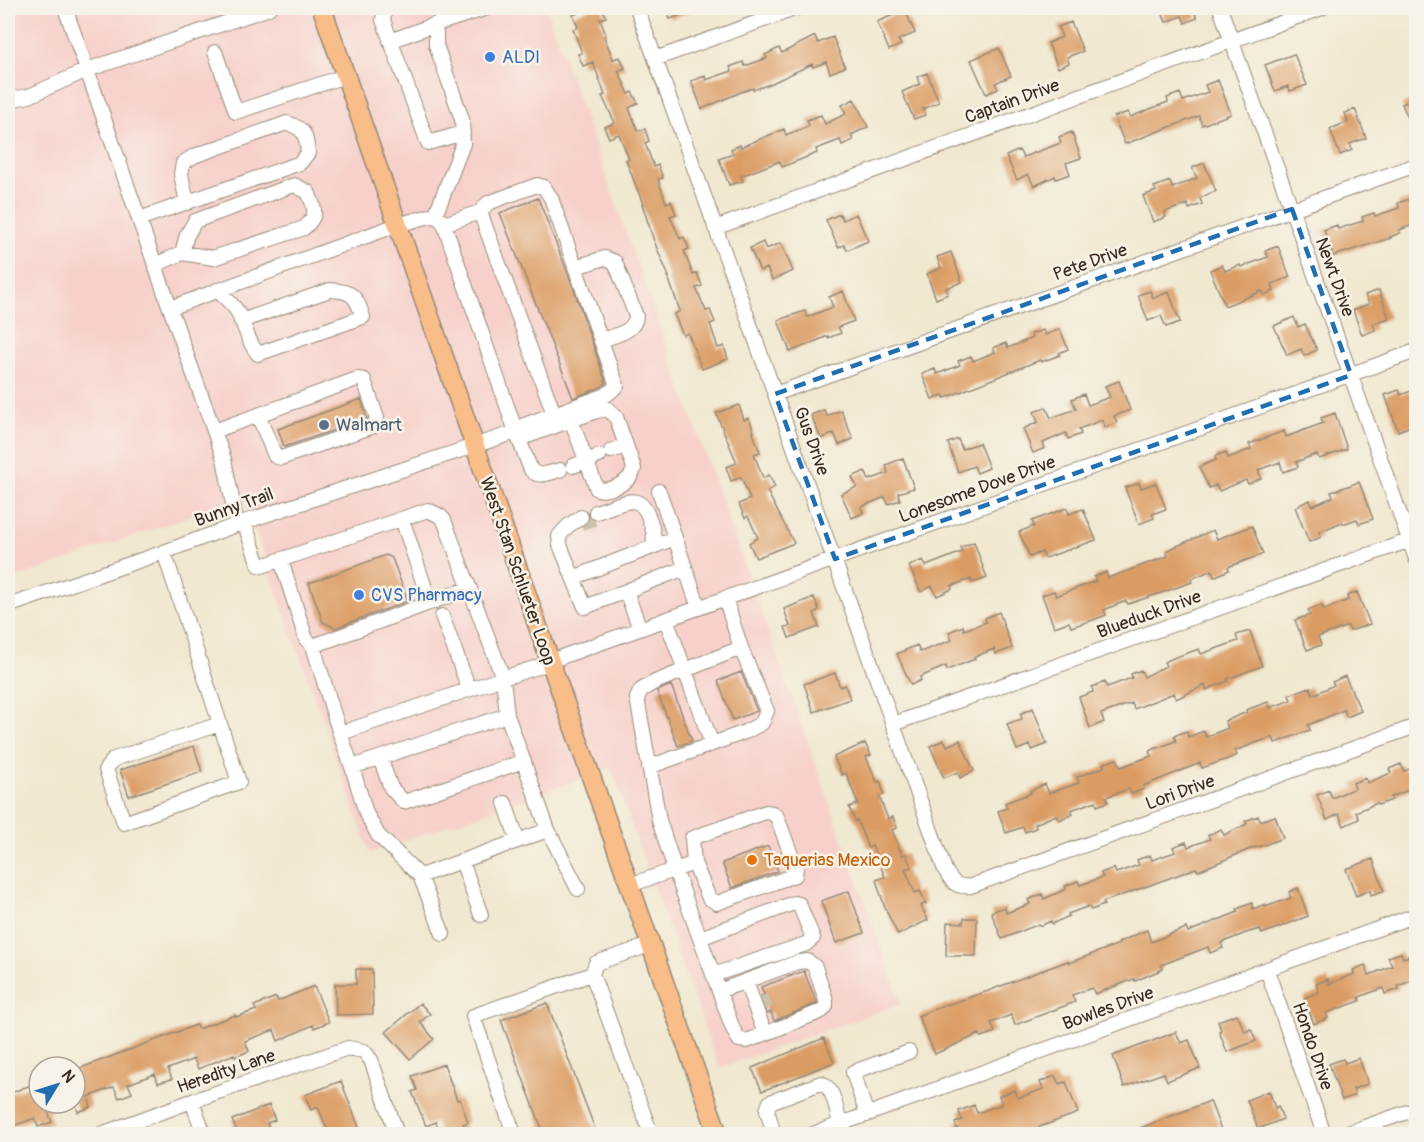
<svg xmlns="http://www.w3.org/2000/svg" width="1424" height="1142" font-family="Pangolin,sans-serif">
  <style>
    .built { fill: #f7d0cb }
    .building { fill: #db9c64 }
    .lines { fill: none; stroke-linecap: round; stroke-linejoin: round }
    .minor-tunnel { stroke: #ccc2ac; stroke-width: 14; stroke-dasharray: 14 7; stroke-linecap: butt }
    .minor-casing { stroke: #968977; stroke-width: 16 }
    .major-casing { stroke: #968977; stroke-width: 21 }
    .minor { stroke: #fff; stroke-width: 14 }
    .major { stroke: #f8bd89; stroke-width: 18 }
    .marked { fill: none; stroke: #1f6fb2; stroke-width: 4.5; stroke-dasharray: 12 8; stroke-linejoin: round }
    .shop-dot { fill: #3f7fe0; stroke: #f7f3e8; stroke-width: 2 }
    .service-dot { fill: #5c6f8a; stroke: #f7f3e8; stroke-width: 2 }
    .food-dot { fill: #e8710a; stroke: #f7f3e8; stroke-width: 2 }
    .labels { text-anchor: middle; stroke-width: 5; stroke-linejoin: round; paint-order: stroke }
    .shop-label { font-size: 18px; fill: #366cbe; stroke: #f7f3e8; text-anchor: start }
    .street-label { font-size: 18px; fill: #3b2a1e; stroke: #f7f3e8 }
    .service-label { font-size: 18px; fill: #4e5e75; stroke: #f7f3e8; text-anchor: start }
    .food-label { font-size: 18px; fill: #c56008; stroke: #f7f3e8; text-anchor: start }
  </style>
  <rect width="100%" height="100%" fill="#f7f3e8"/>
  <filter id="ink" filterUnits="userSpaceOnUse"><feTurbulence type="fractalNoise" baseFrequency=".0167" numOctaves="2"/><feDisplacementMap in="SourceGraphic" scale="12" xChannelSelector="R" yChannelSelector="G"/><feConvolveMatrix kernelMatrix="1 2 1 2 8 2 1 2 1" color-interpolation-filters="sRGB"/></filter>
  <filter id="wash" filterUnits="userSpaceOnUse"><feTurbulence type="fractalNoise" baseFrequency=".008" numOctaves="4" result="noise"/><feDisplacementMap in="SourceGraphic" scale="24" xChannelSelector="R" yChannelSelector="G"/><feGaussianBlur stdDeviation="1.35" result="paint"/><feColorMatrix in="noise" values="0 0 0 0 0 0 0 0 0 0 0 0 0 0 0 0 0 1.4 0 .05"/><feComposite in="paint" operator="in"/></filter>
  <g filter="url(#wash)">
    <rect width="100%" height="100%" fill="#f0e8d0"/>
    <path class="built" d="M8 8H546L901 1004 719 1068 611 768 370 853 243 497 8 581Z"/>
    <g id="blocks">
      <path class="building" d="M591 8H602L606 17 600 19 606 35 604 36 613 59 620 57 625 68 618 71 629 94 632 92 638 103 629 108 638 131 645 129 649 141 645 143 654 167 658 165 663 178 658 179 666 203 671 201 676 214 670 216 680 239 684 237 689 249 684 251 693 275 697 273 702 286 696 288 706 311 710 310 715 322 710 324 718 348 724 346 728 359 702 369 688 333 683 335 674 314 680 311 668 277H669L654 241 642 204H643L626 160 629 159 619 134 609 138 604 127 615 123 602 96 605 95 593 62 583 66 578 54 582 53 573 29 578 27 573 15Z
        M666 8H698V9L670 19Z
        M890 8H904L915 33 898 40 901 45 889 50 877 22 893 15Z
        M1160 8H1202L1194 11 1197 18 1185 23 1182 16 1166 22Z
        M1071 22 1083 51 1067 57 1069 63 1058 68 1048 43 1062 37 1058 27Z
        M815 36 818 43 833 37 845 67 830 73 826 62 813 67 812 64 770 84 753 90V88L741 92 702 109 691 81 705 76 706 80 732 71 730 67 743 62 745 66 767 58 765 55 779 48 782 53Z
        M999 48 1011 76 995 83 998 89 986 94 971 60Z
        M1294 54 1307 85 1290 91 1288 86 1275 91 1265 65Z
        M927 73 939 102 923 109 925 115 914 119 902 92 920 84 917 77Z
        M1218 80 1231 114 1202 125 1199 116 1125 144 1114 117 1128 112 1130 117 1168 102 1167 98 1180 93 1183 101 1208 92 1205 85Z
        M1416 98V137L1402 104Z
        M854 99 868 127 851 135 853 140 842 145 840 140 816 149 817 153 782 167 780 161 741 176 743 181 729 185 719 159 733 154 731 149 740 145 741 147 784 129 786 135 809 126 807 120 821 115 825 124 846 114 842 105Z
        M1355 109 1366 138 1350 144 1352 150 1340 155 1330 129 1348 122 1345 113Z
        M1072 132 1081 158 1066 163 1070 174 1056 179 1055 176 1034 186 1028 174 1017 180 1006 156 1019 150 1023 157 1061 143 1059 137Z
        M1204 163 1216 191 1200 198 1202 204 1189 209 1188 204 1165 212 1166 217 1153 222 1143 196 1156 191 1154 187 1170 181 1172 188 1197 178 1192 168Z
        M538 198 572 284 606 383 601 387 573 398 500 213Z
        M1410 199 1413 206 1416 204V224L1399 230 1400 233 1390 237 1391 238 1333 256 1324 230 1337 225 1338 229 1363 221 1362 217 1374 213 1375 216 1399 208 1398 203Z
        M840 214 843 220 856 214 868 241 847 250 844 245 838 247 826 220Z
        M763 242 766 249 781 243 793 271 772 280 767 268 760 271 750 248Z
        M1278 246 1290 277 1272 284 1274 291 1264 295 1262 291 1225 306 1210 270 1222 265 1225 271 1240 265 1241 267 1268 257 1265 251Z
        M951 252 962 282 946 288 948 294 936 299 927 274 941 268 937 257Z
        M1379 290 1389 318 1373 324 1375 330 1362 335 1353 310 1369 304 1365 295Z
        M843 291 854 321 838 327 841 333 828 338V336L790 352 778 320 805 311 807 317 833 307 829 297Z
        M1150 291 1153 298 1169 292 1180 322 1166 327 1161 316 1148 321 1138 295Z
        M1294 317 1298 327 1305 324 1317 350 1304 356 1301 349 1287 355 1274 326Z
        M1060 329 1068 349 1059 353 1060 355 1041 362 1040 360 945 398 943 395 932 399 922 374 935 369 937 374 960 365 958 361 971 356 973 361 995 352 993 348 1006 343 1008 348 1032 338 1031 334 1043 330 1045 335Z
        M1119 381 1130 410 1114 416 1117 423 1105 427 1102 420 1079 429 1081 434 1068 439 1066 433 1043 443 1045 448 1033 453 1023 429 1038 422 1034 412 1046 407 1051 418 1076 409 1072 399 1084 394 1088 405 1110 397 1105 386Z
        M1416 389V424L1398 431 1385 395 1399 390 1401 395Z
        M361 399 367 419 284 447 278 429Z
        M739 405 744 420 749 418 754 432 753 433 760 452 754 454 763 478 769 475 775 487 767 491 794 543 756 558 749 543 758 538 748 516 745 518 739 504 750 499 741 477 731 481 726 467 737 463 716 413Z
        M824 410 827 416 841 410 853 439 839 445 834 433 821 439 811 415Z
        M1335 413 1347 449 1319 459 1317 454 1296 462 1298 467 1283 472 1280 462 1258 470 1261 478 1248 484 1246 480 1219 491 1216 485 1209 488 1199 467 1216 460 1215 456 1226 452 1228 458 1251 449 1249 444 1284 431 1286 437 1323 423 1321 418Z
        M958 439 962 449 979 443 989 468 977 473 974 466 958 472 948 443Z
        M903 458 914 488 898 493 900 500 888 504 885 497 861 507 863 513 852 518 841 494 857 487 852 477 865 471 869 480 888 473 886 465Z
        M1359 482 1373 519 1359 524 1357 519 1343 524 1342 522 1319 532 1321 537 1309 542 1295 507 1310 500 1312 506 1333 497 1331 492Z
        M1139 483 1141 488 1156 483 1166 509 1152 514 1154 518 1139 524 1125 488Z
        M1067 508 1069 514 1083 509 1096 540 1045 558 1042 552 1030 557 1019 532 1034 526 1032 521Z
        M1252 526 1263 554 1228 567 1229 570 1214 577 1212 570 1191 579 1192 582 1164 592 1128 604 1126 601 1104 610 1106 615 1093 620 1071 627 1069 622 1054 627 1042 595 1054 591 1056 596 1096 581 1094 577 1106 572 1108 578 1168 556 1166 551 1213 530 1217 539Z
        M974 542 987 578 972 583 971 579 951 586 952 589 937 596 932 586 921 592 909 566 923 560 926 566 962 552 961 547Z
        M386 555 392 558 408 601 335 628 323 622 309 583Z
        M1357 592 1370 624 1350 631 1348 626 1318 637 1321 645 1307 650 1295 620 1310 615 1308 610 1322 605 1324 610 1348 600 1347 596Z
        M814 597 819 610 814 613 819 627 789 638 785 627 790 626 784 609Z
        M999 612 1012 648 996 654 994 649 974 657 975 659 947 670 946 666 920 677 921 680 911 685 897 654 917 645 920 652 952 640 949 632 963 626 964 630 986 622 985 618Z
        M1250 631 1262 666 1227 679 1228 681 1206 690 1205 685 1176 699 1174 693 1134 709 1132 703 1101 714 1104 722 1090 728 1079 697 1093 692 1092 687 1105 682 1107 687 1132 678 1131 674 1141 670 1144 677 1166 666 1164 662 1176 657 1199 649 1201 654 1238 641 1236 635Z
        M741 672 757 711 733 720 718 681Z
        M835 673 840 687 845 685 850 699 814 712 804 684Z
        M1345 676 1361 711 1347 717 1344 710 1308 725 1310 730 1275 743 1273 737 1258 742 1235 751 1237 755 1225 760 1202 768 1200 763 1143 786 1144 789 1131 794 1129 789 1106 797 1108 802 1097 806 1096 801 1071 810 1073 814 1059 820 1056 815 1035 824 1036 828 1025 832 1023 827 1006 833 998 811 1007 808 1005 803 1031 793 1030 791 1045 784 1049 793 1079 783 1077 777 1104 767 1103 764 1117 759 1121 767 1151 756 1149 751 1176 741 1174 736 1187 731 1188 737 1204 731 1206 737 1228 728 1225 721 1247 712 1246 710 1268 702 1270 708 1291 700 1289 695 1310 687 1313 695 1334 685 1332 682Z
        M671 685 692 741 678 746 657 691Z
        M1033 708 1047 744 1032 750 1030 745 1017 750 1007 724 1022 719 1020 714Z
        M944 740 947 746 960 740 974 771 960 778 958 772 944 778 930 746Z
        M865 743 871 755 866 757 877 782 880 781 884 794 879 796 888 819 893 817 897 828 892 830 902 855 906 854 911 867 905 869 915 893 920 891 926 903 921 906 928 920 898 935 885 908 876 880 885 877 872 846 868 848 857 820 855 821 849 807 858 804 846 773 842 775 834 757Z
        M194 746 202 772 129 796 120 770Z
        M1401 764 1404 771 1416 767V787L1391 797 1392 800 1378 805 1377 803 1356 812 1359 819 1344 826 1339 814 1327 820 1317 795 1329 790 1332 798 1355 788 1353 783 1366 778 1367 783 1391 773 1389 769Z
        M1258 816 1260 821 1275 816 1283 838 1256 848 1255 847 1198 871 1196 868 1175 876 1103 902 1104 905 1091 910 1089 906 1068 914 1069 916 1052 924 1051 921 1040 926 1039 924 1002 939 991 912 1005 907 1006 913 1030 904 1028 900 1042 894 1044 899 1066 889 1065 886 1078 881 1080 885 1103 877 1101 873 1114 868 1116 873 1139 865 1137 860 1150 855 1152 860 1175 852 1173 847 1186 842 1188 847 1210 839 1208 835 1221 829 1224 835 1247 824 1245 821Z
        M768 846 778 871 732 888 722 863Z
        M1373 859 1384 891 1371 895 1370 890 1356 896 1346 869Z
        M1298 888 1308 916 1262 934 1260 929 1246 933 1221 943 1223 948 1210 953 1208 947 1161 965 1163 969 1135 981 1134 979 1095 994 1092 988 1072 995 1075 1002 1015 1025 1011 1015 991 1023 995 1032 981 1037 979 1034 935 1054 918 1016 946 1004 947 1005 988 991 1035 973 1068 961 1069 963 1119 944V942L1147 930 1151 942 1186 928 1188 932 1238 912 1237 909 1252 903 1253 909 1265 904V907L1291 898 1289 892Z
        M849 891 864 933 836 943 821 901Z
        M964 918H977L976 956H946L947 922 963 923Z
        M1401 953 1403 958 1416 954V979L1398 986 1399 989 1385 994 1383 988 1359 997 1360 1001 1326 1013 1328 1018 1314 1024 1304 998 1319 992 1316 984 1328 979 1329 984 1354 974 1353 970 1365 965 1369 975 1392 966 1388 957Z
        M356 969H372L373 1014 336 1015 335 984H356Z
        M804 971 817 1003 774 1021 771 1012 767 1014 761 996 764 994 761 987Z
        M314 986 329 1022 314 1028 313 1025 278 1041 274 1030 245 1041 249 1051 235 1057 234 1054 198 1069 194 1059 168 1069 172 1079 158 1083 155 1074 128 1084 132 1093 119 1098 114 1087 88 1097 91 1107 78 1112 75 1103V1070L196 1025 198 1029 235 1015 236 1017 256 1010 254 1006 276 997 278 1001Z
        M420 1003 430 1014 420 1022 434 1039 410 1059 386 1032Z
        M547 1003 597 1134H544L501 1020Z
        M1237 1014 1245 1032 1251 1029 1256 1041 1227 1052 1219 1031 1221 1030 1218 1021Z
        M1176 1032 1181 1043 1189 1040 1200 1068 1167 1081 1164 1073 1124 1087 1113 1056Z
        M824 1038 834 1062 762 1091 752 1068Z
        M1359 1058 1368 1084 1353 1089 1355 1095 1342 1100 1329 1064 1343 1059 1345 1063Z
        M444 1064 457 1100 460 1099 468 1122 463 1124 467 1134H440L436 1122 426 1126 412 1092 417 1090 412 1076Z
        M1055 1076 1059 1084 1066 1082 1078 1113 1020 1134H959L955 1123 962 1120 959 1111 974 1105 977 1113 1002 1104 999 1096 1015 1090 1018 1098 1043 1089 1040 1082Z
        M341 1081 356 1120 362 1134H329L318 1107 311 1110 305 1095Z
        M36 1083 39 1089V1103L66 1104 48 1111 52 1122 38 1127 35 1118 8 1128V1094Z
        M1269 1091 1275 1108 1278 1106 1283 1119 1258 1129 1247 1100Z
        M1210 1101 1222 1132 1215 1134H1125Z
        M269 1105 275 1120 267 1123 271 1134H238L232 1120Z"/>
    </g>
  </g>
  <g filter="url(#ink)">
    <use href="#blocks" fill-opacity="0" stroke="#968977" stroke-width="1.5"/>
    <g class="lines">
      <path class="minor-tunnel" d="M581 523 598 518
        M761 996 767 1013"/>
      <g class="minor-casing">
        <path id="minor" d="M385 8 383 20 428 143 463 133
          M637 8 945 870C952 882 956 888 971 886L1416 726
          M1220 8 1416 559
          M390 41 436 24
          M215 52 236 112 345 76
          M655 59 797 8
          M8 100 29 96 87 70 65 8
          M480 212 488 203 537 185 544 187 551 198 617 386 606 395 554 414
          M435 216 463 144 462 119 436 45V24L487 8
          M139 219 300 163 308 153C306 134 305 129 287 123L194 156 183 163 181 174 187 203
          M444 224 480 212 554 414 524 425 516 432
          M715 228 1322 8
          M155 265 182 253 213 258 304 228C319 214 315 209 308 192L294 185 195 221 187 235 182 253
          M575 267 605 258 615 262 636 316C635 332 615 335 602 340
          M217 290C224 297 232 303 237 311 245 325 247 341 258 354L363 317C356 296 353 291 330 290L241 321
          M170 308 87 70 269 8
          M775 394 1416 165
          M214 431 357 379 364 380 377 418 374 426 281 458 275 456 258 415
          M516 432 525 437 597 411 608 409 616 417 634 468C632 482 610 492 597 489L571 420
          M516 432 531 470C539 479 550 472 560 470
          M611 451 626 446
          M573 466 599 456
          M659 491 699 608
          M596 512C630 501 642 488 653 531 654 536 653 540 655 545
          M581 517 568 526 559 536 560 545 585 607 685 568
          M402 519 430 603
          M244 522 259 565 262 566 428 510 440 516 444 520 503 678 550 663
          M164 552 239 782 124 823 106 769 114 759 220 724
          M281 560 306 639 313 646 470 588
          M573 578 675 538
          M626 591 640 629
          M8 606 164 552 244 522 516 432 444 224C440 218 437 216 430 216L397 225 170 308 224 459 237 524
          M442 616 469 689
          M666 619 712 744
          M313 646 339 731H347L503 678 507 715 352 767 339 731
          M550 661 1416 351
          M507 715 548 830 578 889
          M893 724 1416 538
          M380 758 391 788 404 802 524 761
          M352 767 366 813 378 835 420 876 443 934
          M649 767 745 732 762 723 767 711 741 648
          M505 803 518 841
          M766 812 772 813 777 817 796 868 795 875 717 903 709 898 694 863 692 838Z
          M462 861 481 915
          M694 863 675 870 733 1029 739 1040 747 1041 822 1011 826 1006V1000L815 967 808 961 798 962 719 991
          M420 876 548 830
          M629 885 675 870 659 820 637 698 641 690 655 682 741 648 725 598
          M700 938 794 903 799 904 813 938 806 944 713 975
          M650 945 596 963 592 974 651 1134
          M1267 970 1324 1134
          M746 982 765 1034
          M192 1101 204 1134
          M867 1115 853 1072 909 1052
          M101 1134 192 1101 348 1048 364 1051 371 1060 397 1134
          M514 1134 473 1016 592 974
          M774 1134 767 1110 770 1102 821 1083C835 1088 836 1111 840 1124
          M813 1134 1416 915
          M1344 1134 1416 1109"/>
      </g>
      <g class="major-casing">
        <path id="major" d="M322 8 550 661 718 1134"/>
      </g>
      <use href="#minor" class="minor"/>
      <use href="#major" class="major"/>
    </g>
  </g>
  <path class="marked" d="M1292 209 1351 375 835 559 775 394Z"/>
  <g class="shop-dot">
    <circle cx="490" cy="57" r="6"/>
    <circle cx="359" cy="595" r="6"/>
  </g>
  <circle class="service-dot" cx="324" cy="425" r="6"/>
  <circle class="food-dot" cx="752" cy="860" r="6"/>
  <g class="labels">
    <g class="shop-label">
      <text x="502" y="63">ALDI</text>
      <text x="371" y="601">CVS Pharmacy</text>
    </g>
    <g class="street-label">
      <text transform="translate(1012 101) rotate(-20)" y="6">Captain Drive</text>
      <text transform="translate(1090 262) rotate(-20)" y="6">Pete Drive</text>
      <text transform="translate(1335 277) rotate(70)" y="6">Newt Drive</text>
      <text transform="translate(812 441) rotate(70)" y="6">Gus Drive</text>
      <text transform="translate(977 489) rotate(-20)" y="6">Lonesome Dove Drive</text>
      <text transform="translate(234 507) rotate(-20)" y="6">Bunny Trail</text>
      <text transform="translate(518 571) rotate(71)" y="6">West Stan Schlueter Loop</text>
      <text transform="translate(1149 614) rotate(-20)" y="6">Blueduck Drive</text>
      <text transform="translate(1180 792) rotate(-20)" y="6">Lori Drive</text>
      <text transform="translate(1108 1008) rotate(-20)" y="6">Bowles Drive</text>
      <text transform="translate(1313 1046) rotate(71)" y="6">Hondo Drive</text>
      <text transform="translate(226 1071) rotate(-19)" y="6">Heredity Lane</text>
    </g>
    <g class="service-label">
      <text x="336" y="431">Walmart</text>
    </g>
    <g class="food-label">
      <text x="764" y="866">Taquerias Mexico</text>
    </g>
  </g>
  <rect width="1424" height="1142" fill="none" stroke="#f7f3e8" stroke-width="30"/>
  <g transform="translate(57 1085) rotate(52)"><circle r="28" fill="#f7f3e8" stroke="#aca397" stroke-width="1.5"/>
  <path d="M0-4.5L10 22L0 15L-10 22Z" fill="#1f6fb2"/>
  <text y="-9" font-size="16" font-weight="bold" text-anchor="middle" fill="#3b2a1e">N</text>
  </g>
</svg>
